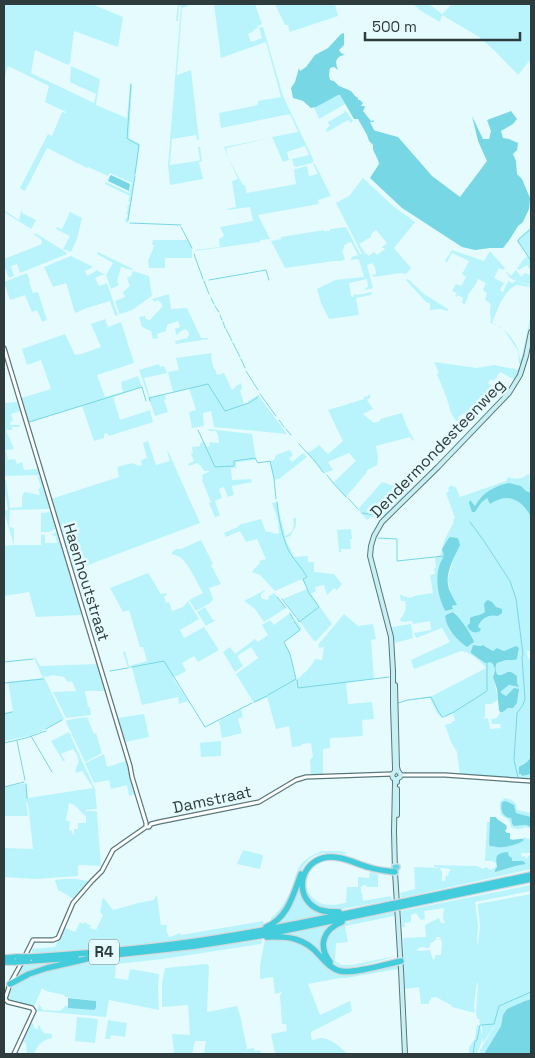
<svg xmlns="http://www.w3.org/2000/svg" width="535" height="1058" font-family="'Space Grotesk',sans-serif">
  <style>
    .green { fill: #b9f4fc; fill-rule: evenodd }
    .water { fill: #78d7e4 }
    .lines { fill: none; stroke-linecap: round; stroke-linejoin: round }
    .stream { stroke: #78d7e4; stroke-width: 1 }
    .tertiary-casing { stroke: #59787d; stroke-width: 5.5 }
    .secondary-casing { stroke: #59787d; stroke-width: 6 }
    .trunk-casing { stroke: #d5d8d8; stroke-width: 8 }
    .motorway-casing { stroke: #d5d8d8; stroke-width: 8 }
    .tertiary { stroke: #fff; stroke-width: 3 }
    .secondary { stroke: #c7f0f4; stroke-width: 4 }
    .trunk { stroke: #68d6e3; stroke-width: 5 }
    .motorway { stroke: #43ccdc; stroke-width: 5.5 }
    .motorway-bridge-casing { stroke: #d5d8d8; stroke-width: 8; stroke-linecap: butt }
    .motorway-bridge { stroke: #43ccdc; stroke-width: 5.5 }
    .labels { text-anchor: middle; stroke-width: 5; stroke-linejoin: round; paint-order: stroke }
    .shield { fill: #e6fbfe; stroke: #657578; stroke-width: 1 }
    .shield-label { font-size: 15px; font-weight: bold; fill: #2e3c3e }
    .street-label { font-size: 16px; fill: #2e3c3e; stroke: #e6fbfe }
  </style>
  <rect width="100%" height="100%" fill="#e6fbfe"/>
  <path class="green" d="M4 4H92L123 17 118 47 74 31 70 63 68 65 35 50 31 73 94 103 96 94 70 82 71 66 100 79 96 105 127 118 130 85H132L129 138 140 144 128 223 125 221 128 215 126 214 128 209 127 208 130 202 128 201 130 196 105 184 106 182 129 193 132 183 110 173 108 176 88 167 87 168 47 148 25 191 20 188 48 134 52 136 62 112 66 113V112L45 102 49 86 8 66 4 80Z
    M178 4H192L182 8 177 75 191 70 199 140H197L196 135 172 139 170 165 197 161 200 160 198 147H200L202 161 199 162 203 179 170 185 168 165 181 6H179L178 21H176Z
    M214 4H255L262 24 257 26 258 28 253 30 254 31 248 34 251 42 262 38 259 28 263 27 283 96 314 161 312 163 296 167 294 166 292 159 309 155 305 146 287 152 289 160 283 162 272 137 298 132 290 114 221 128 219 113 258 105V101L281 97 266 42 221 58Z
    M275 4H335L338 16 290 32 288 25H285Z
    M413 4H429L442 14 452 4H531V60H530L518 75 495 51 479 37 442 15 440 22 421 11Z
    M339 94 340 95 345 104 319 119 314 107Z
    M345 110 353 121 351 123 348 120 327 132 326 129 330 126 328 122 344 113Z
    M271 138 226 148 228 158 243 185H245L246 191 247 193 296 184 294 170 295 169 307 166 309 176 318 174 313 164H315L331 196 318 200 319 204 258 215 270 239 260 240V242L196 251V250L220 247 219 239 224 236 220 227 253 221 250 207 228 210 227 209 236 207 232 181 238 179 228 158 224 147Z
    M363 178 393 206 415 222 394 248 411 268 406 274 401 273 373 277V275L376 274 375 267 372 263 367 265 373 288 365 290V288L368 287 367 279 349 283 351 296 353 297 354 295 356 294 357 295 372 292 371 295 356 298 359 315 329 319 321 303 317 289 335 280 364 277 359 260 357 259 351 260V259L352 257 358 255 351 242 347 243V244L344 245V248L342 251 345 259 341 261H334L285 268 271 241 281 239V237L324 230V231H330V229L346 227 360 254H362L336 203 349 196ZM376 230 387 243 381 248H384L385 249 377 255 374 252 369 256 366 254 359 244 371 237V234Z
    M22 208V213L36 220 31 229 4 212V210L19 220Z
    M70 212 82 218 77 239 71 252 63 249 70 236 56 229 57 227 62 229Z
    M531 227V253L530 255 531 256V271L527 265 519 270 517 268 524 259 528 256 517 242 519 238Z
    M35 233 66 252 67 254 20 273 17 264 11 266 14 276 9 278 4 265V259L42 244 41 239 34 235Z
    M153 240H188L192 248V258H165V268H149L148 261 153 249 154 245H152Z
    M452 250 484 261 490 251 505 268 503 270 499 268 494 278 504 283 500 290 503 292 508 281 512 283 516 281 510 278 506 272H507L511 276 516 270 521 277 525 273 531 275V285L517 281 531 286V287L516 285C502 293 498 309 492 323 503 327 513 337 518 349 519 353 519 357 521 360L531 314V320L521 364H519L518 351 506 333 501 327 490 323C492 318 490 316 490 312 490 305 493 304 485 300L487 293 483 290 486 283 478 279 476 284 467 296 468 297 465 304 462 303 463 298 458 295 457 297 455 296 457 293 452 291 456 284 461 286 466 277 462 274 469 261 452 253 447 262 445 261Z
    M98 252 133 269 132 270 121 267 117 281 119 285 111 289 106 275 113 263 97 254Z
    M71 256 93 267 85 271 87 276 94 272 97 270 105 275H101L95 278 99 286 107 283 118 315 115 316 110 301 87 308 75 313 66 283 53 287 44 267Z
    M133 271 149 276 152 296 132 310 120 314 119 313 115 301 125 297 123 292 130 286 127 278 131 276Z
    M27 273 30 281 29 282 33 293 38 292 47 320 42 322 37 310 32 312 25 295 10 300 4 282Z
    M408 279 424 294 448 309V311L440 309 430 310V303L426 302 406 280Z
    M169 294 171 309 187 308 201 338H208L209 339 176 344 175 341 187 338 189 335 188 331 185 329 180 332 177 335 176 334 175 329 180 327 178 321 167 325V327L166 328V331L157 334 158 338 153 339 151 331 142 327 139 317 145 316 146 319 150 320 162 307V304L158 300 155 302 152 299Z
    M105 319 108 327 121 322 134 363 97 375 105 397 123 392 121 382 138 376 142 387 113 397 120 420 150 410 153 422 109 436 107 433 104 434V438L94 441 82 406 28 423 21 398 51 389 41 360 27 365 22 349 65 334 75 355 81 354 101 347 91 324Z
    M212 353C210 358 213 365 214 369H215L217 375 224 373 232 390 234 389 236 386 241 383 242 389 240 390 244 404 248 403V401L258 395 287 434 214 427 211 411 203 413 204 426 192 428 189 412 196 410 189 388 173 392 168 372 179 370 176 358Z
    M434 362 477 368 494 365 519 370 515 380 500 372 494 381 491 379 488 383 491 386 484 395 485 400 458 417V420L456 421 451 413 447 399 437 374 439 373Z
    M159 364 160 367 164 366 167 373 144 378 150 397 165 394 166 399 164 400 168 412 155 416 139 370Z
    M370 394V398L367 400 373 409 363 414 374 423 380 421V419L402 413 407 427 414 440 413 441 410 437 376 446 378 458 377 465 366 471 367 472 346 497 333 483 356 461 349 453 328 462 333 470 324 473 307 453 309 451 310 452 319 445 328 454 343 441 328 410 364 399V396L366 397Z
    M17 402 20 411 11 414 13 421 10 422 11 425H20L19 427H12V430H6L14 449 6 450 8 460 15 459 17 464 22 462 24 470 38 469 40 475 4 476V403Z
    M208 429 252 434 256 460 236 462V468H231L232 480 251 479 252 482 232 486 234 495 228 497 224 487 219 489 222 498 215 501 220 516 215 517 209 503 211 502 202 480 203 479 202 475 210 471H204L200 465H199L197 463 189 466 188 464 194 461 191 454 193 453 192 447 200 446V443L204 442 206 446 209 447 210 442 219 443 218 435 216 431H209Z
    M148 441 156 465 170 461 167 452 168 451 200 523 72 571 51 499 119 477 117 467 132 463 139 466 142 465 141 460 147 458 143 443Z
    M290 450 293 455 289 458 292 462 303 453 307 457 279 479 274 480 270 461 274 460 276 455Z
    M528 474 530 475C528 482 531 487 531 493L526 491 522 488 495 487 481 497 475 506 470 501 475 512 481 503 487 498 490 504C508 492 522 500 531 517V651H527L528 658 531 660V757L527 762 522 764 521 774 522 776 531 774V780L460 775 457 752 451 742 445 725 452 723V721H455L453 713 446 717 445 715 443 716 442 718 437 713 430 698 414 700V699L432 696 486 668C480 661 470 652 461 651L414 669 411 660 450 642 442 628 416 638 414 633 431 630 430 621 413 624 412 621 401 622 400 619C405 614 407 608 405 601H401L400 595H403V597L407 596V598L413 597V596L433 593 430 575 435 574 434 568H436L435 558 436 557 440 556 445 539 454 522 453 520 455 518 446 493 449 491 448 488 452 485 453 487 455 486 460 497 506 481 508 477C515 480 523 479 528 474ZM456 537 459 539 448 579 450 590 456 605 445 611C437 595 433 571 444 556L443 552ZM455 612 473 638 462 643C450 631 447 632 448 614ZM473 645 486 646 493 651 497 648 504 651 516 646 519 652 517 659 515 660H506L497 663C495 666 495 672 498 675L503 674 507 672 517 676 516 687C509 684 505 686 501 691V693L506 696 513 689 519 694 517 703 503 712H500L497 718 491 719 492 724H500L501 728 490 729 488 718 480 719 485 717V704H491L498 700 493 674 495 670 493 664 490 662 480 659 471 653Z
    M40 476 50 509 10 510 9 527 14 528V545H41V534L45 535V543H57L56 537 53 535 50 536 57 531 81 612V615L36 617 29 592 4 596V546L14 545 4 512V510H8L5 493 4 492V480H6L10 508 22 507V497L24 492 40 495 38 489 41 488 38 477Z
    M382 482 409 491 380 520 375 516V517H370L367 520 358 509Z
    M277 502 285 536C293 533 295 527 293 518H296V526L290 536 285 538 294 557 308 556V562H314V572L334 574 342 584 337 590 334 588 327 595 324 585 315 587 316 591 311 594 332 624 316 641H314L283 599 307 589 302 579 275 591 260 575 252 572 255 568 260 563 259 561 266 559 257 539 246 542 240 531 226 537 224 533 238 527V526L242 524 261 519 266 532C271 531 274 535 279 533L278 520 272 503Z
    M51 512 56 529 49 532H41V513Z
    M351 529 352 539H350L351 549H341V552H339L337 530Z
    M201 540 213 564 211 565 221 584 209 588 213 599 210 603 196 611 189 600 203 593C197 583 189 564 180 557 177 556 175 555 172 554V552L176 549H181Z
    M148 573 154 582 158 590H159L160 594 166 593 167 595 164 596 166 603 169 602 172 611 183 607 188 601 199 619 180 630 184 638 204 627 219 650 198 662 194 656 182 663 186 671 173 678 188 701 179 704 178 697 142 705 132 668H128L123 652 125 651 129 666 147 661 143 647H140L129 610 123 612 110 588Z
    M265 590V591L261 594V598L267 600 269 598 268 597 274 593 286 608 264 622 255 609 244 601Z
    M205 607 213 620H216L206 626 197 612Z
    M290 613 302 629 284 642 290 652 296 680C304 673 311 668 315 659L322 660 324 647 319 648 318 645 344 614 358 626 373 624 376 639 371 640 374 679 346 683 348 704 372 702 374 719 362 720 363 736 330 738V748L323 749V774L311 775 310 760 313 757 311 743 302 744 301 746 292 747 289 726 276 729 267 697 254 703 236 674 258 658 251 647 237 656 243 666 235 672 223 652 230 647 235 654 255 639 258 642 268 635 262 625 270 620 274 625Z
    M411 624 413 638 395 643 392 627Z
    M35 657 40 666 98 664 106 691H85L88 707H90L91 715 66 718 53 692 76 691 72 681 68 682 64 677 52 675 46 677 45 676 44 677 64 719 42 731 29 736 4 741V713L13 711 8 682 43 678 34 658Z
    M241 709 243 717 238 719 242 733 222 738 219 721Z
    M144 714 149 737 125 742 117 718Z
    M87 717 94 734 96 733 102 753 85 762 66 722 67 720Z
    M69 732 95 789 97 809 86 810V811H96L97 812 101 866 79 865 78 866V876L36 879 4 877V848L33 849 29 812 27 802H26L28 816H4V787L26 783 28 798 93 788 82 771 76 773C74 766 80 765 78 759 78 756 75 752 73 749L61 754 65 761H63L51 741ZM69 803C78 805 79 812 86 816V823H78V829H74V835H73L72 831 69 830 70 822 66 820Z
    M221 741V756L201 757 200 743Z
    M104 754 107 767 126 761 136 794 129 796 127 785 111 789 109 780 94 783 85 763Z
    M505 798 512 800 516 804 517 810 531 813V817L516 813 513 805 506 801 501 806 502 812 511 818 514 826 526 825 531 827V829L526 827C520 830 516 830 511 827L509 820 501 815 500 809V802Z
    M487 822H490L489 844 492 847C502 847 520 846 524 837L528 839 531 838V853H521L522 857 524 856H525L526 859 529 855 531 858V869L401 898 400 893 415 889 414 867 440 868 442 872V881H445L446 875 448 876 449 872 451 870 450 869 434 867V865L477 866 483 869 486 867 491 870 497 866 495 870 499 871 521 865 523 861H512L508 852C501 853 496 854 496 863L492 861H485Z
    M243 850 263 855 260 869 237 864Z
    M323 851H337L345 852V854C310 849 304 860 292 891 290 896 288 904 285 909 282 914 276 918 271 922V918C281 910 288 898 293 885 295 877 297 869 302 863 308 857 316 853 323 851Z
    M323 860H340L392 874 393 876C381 875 368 871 356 867 346 864 337 859 326 861 302 865 299 896 323 904 331 906 339 904 346 903L347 887H358V877L369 878 370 872 377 874 378 875V887H366V885H363L361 887V893H362L363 901 391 896 392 900 336 910C316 910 298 897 307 876 308 873 308 871 310 868 312 865 319 862 323 860Z
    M304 872 306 901 334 914 273 926 277 922Z
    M64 879H76L88 881 89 882 74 899 58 890 55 880Z
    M531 885V891L475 902 478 925 477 943 478 944 480 926 478 907V904L531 894V999L525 1001 503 1015 501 1026 484 1054H479L480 1050 495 1025 494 1026 483 1043 482 1037C482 1044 479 1048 477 1054H469V1047L475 1039 477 1025 480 1026 482 1035V1028L479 1022 480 1020 477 1018 476 1013 478 983H477L474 1005 475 1013 452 1007 451 1005 436 997 431 998V1000L429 1001V1004H421L419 987 405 989V988L403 938 426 937 425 925 439 918 441 923H445L443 918 444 908 424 911 425 919 421 920 416 913 411 915V922L404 923 405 927H402L401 911ZM436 937H440L442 943 441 955H435V958L433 960 430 950 421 951 416 950 421 947 429 948 431 943 436 940Z
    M156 896H157L161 925H167L166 930 169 937C175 936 177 933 181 933V935L263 921 264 925 262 926C225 933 188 940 151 945 112 949 72 951 32 953V949L55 947 64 927 75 932 80 922 83 924 84 922 91 926 90 928 96 930 103 915 100 912 103 897 113 910 138 903 154 900Z
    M395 912 394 916 345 926 348 942 336 943 335 961 342 965H352L395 956C385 960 351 969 342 967 330 964 320 947 327 936 329 933 335 927 338 925 341 923 346 923 349 922 364 917 380 915 395 912Z
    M336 922 325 933V958L314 947 274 935Z
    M265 939C300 937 309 948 333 971L396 965 398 966V969L346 978H340L308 984 320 1015 350 1001 352 1011 311 1032V1037L312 1040C313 1040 320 1038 321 1038 331 1038 341 1048 348 1054H277L275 1053 271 1034 287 1031 286 1024H282L280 996 282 992 275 994 273 977 260 979V965Z
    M262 940 261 944 163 959 116 964 115 978 128 980 130 969 159 974 158 987 159 1010 109 1000 106 1017 37 1011 39 1004 43 1010 60 1011 65 1006H68V1008H96V1001L65 997 64 995 46 991 42 988 34 1007 8 1000V995L15 984 31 976 71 965Z
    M64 961 14 980 22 964Z
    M207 964 209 966 207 1012 237 1006 241 1019 247 1049 254 1048 255 1051 260 1050 261 1054H204L206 1041H195L192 1054H195H174L172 1034 190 1035 188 1005 162 1007V983L165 968Z
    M77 1017 98 1019 95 1043 75 1041Z
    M108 1020 127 1023 125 1037 111 1035 110 1039H105Z
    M30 1022 33 1024 35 1029H38V1025L40 1026V1028L44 1033 52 1034V1038C43 1040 38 1044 34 1054H27L26 1043 22 1040Z"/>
  <path class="water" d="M344 33V45L339 50 341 53 345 55C335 56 335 63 338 70L334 67 330 68 329 75 330 80 334 81 339 86 351 91 355 96 358 98V100H360L363 103 361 106H364L365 107 363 111 371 121 374 120 373 122H370L374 130 376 131 398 137 432 176 460 197 487 161 478 141 472 116 483 139H489L491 131 487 120 511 111 517 119 513 124 501 131 503 138 509 139 518 143 517 150 513 154 516 161 517 174 522 179 530 198 529 209 523 222 518 226 510 239 503 248H490L475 250 462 247 402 208 370 178 379 164C378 157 372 152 373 145L369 141 367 135 358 119H354L340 95H338L316 107 311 108 303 101 293 98 291 88 295 82 299 68 300 71 306 67 315 55 328 48 341 34Z
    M111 175 130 184 129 191 108 181 110 176Z
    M509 483 521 486 526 491 531 493V517C522 500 508 492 490 504L487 498 481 503 475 512H472L469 503 470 500 475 506C482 493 494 486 509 483Z
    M450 537 458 538 460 545C454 558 444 574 449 589 451 594 454 599 457 605L452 606 453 609 445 611C437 595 433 572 444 556L442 549 448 539Z
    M488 600 492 602 496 607 502 609V613L498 616C489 614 481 618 478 627L481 629 480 631C475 634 470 632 467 626L470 623V618C475 615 480 616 485 612L484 604 486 601Z
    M453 612C458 615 473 636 474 642L467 647C456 639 447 630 445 616L448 614Z
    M473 645 481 646 483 645 493 651 497 648 504 651 516 646 519 648 517 659 515 660H506L497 663C495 666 495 672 498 675 508 675 506 667 517 676V683L519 687 509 685 501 691V693L506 696 514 688 519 689 517 703 513 708H508L503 712H500L499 710 497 689 493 677 495 670 493 664 490 662 487 663H485L471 653V651Z
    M531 757V774L522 776 521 774H519V767L527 762Z
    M506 801 514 805 516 813 531 817V827L526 825 514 826C511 823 512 821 511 818 502 817 500 809 502 802Z
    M490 817H496L497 819 506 825 507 828 505 831 507 833H510V839C514 841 519 838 523 839L524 840C517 846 499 849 490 846L489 844Z
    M508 852 509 856 512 858V861H523L526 864 520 865 495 872V870L497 867C495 856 496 853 508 852Z
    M68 998 96 1001V1008L94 1010 68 1008Z
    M531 999V1054H484L501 1026 503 1015 507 1009 525 1001Z"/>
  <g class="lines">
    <path class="stream" d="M131 84 127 138 129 140 139 145 135 174
      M128 220 135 176
      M130 223 181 225
      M181 227 192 248
      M531 229 519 239 518 241 531 261
      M194 254 203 279
      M209 280 266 270 269 280
      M204 281 209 294
      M211 298 214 304
      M215 306 219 312
      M220 315 222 320
      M223 322 225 328
      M226 329 232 341
      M233 343 240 357
      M241 359 245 368
      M246 371 258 390
      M260 394 276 416
      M150 401 149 398 208 384 225 411 249 403 258 397
      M279 420 284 427
      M29 422 142 387 146 401
      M286 429 291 435
      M198 430 215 467 233 466 234 465V461L255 458 258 463 270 461 274 478 276 499
      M299 444 312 458
      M313 459 324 473
      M327 475 334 484
      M335 485 346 497
      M348 498 358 509
      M277 502C278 516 283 542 290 553 296 562 302 568 307 577L303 579 309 593 319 607 299 622 297 618
      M362 513 375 515 376 517
      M377 518 379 520
      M470 522 484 541 510 581 516 599 523 654 522 657 525 699 523 705 517 713 514 760 518 777
      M378 538 397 539V561L444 556
      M277 597 286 608
      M282 599 296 617
      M290 613 293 619
      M4 662 33 659
      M132 667 164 661 205 727 252 703
      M110 671 128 668
      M297 680 298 688 389 677
      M4 683 43 679
      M268 695 296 679 290 654 284 642 300 630 294 621
      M254 702 267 696
      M398 703 408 700 431 697 437 709 442 717H443L454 712 487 691V662
      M4 714 12 712
      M46 729 62 720
      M31 736 52 772
      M17 741 25 780
      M4 743 26 738 46 731
      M26 784 27 798
      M4 787 24 782
      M481 1025 494 1024 499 1006 531 992
      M473 1054 475 1041 477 1040 480 1025"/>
    <g class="tertiary-casing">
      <path id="tertiary" d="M4 348 130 766 132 777 146 823V827
        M401 775H445L531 781
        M25 956 33 940H53L58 938 73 903 92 881 102 871 113 850 146 827H149L151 824 159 822 259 802 296 780 306 777 392 774
        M14 1054 34 1011 32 1008 8 1002 5 999 10 984 22 962"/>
    </g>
    <g class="secondary-casing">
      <path id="secondary" d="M395 685 397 767 398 771 401 775 400 777 397 779V782
        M397 815V789
        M401 969 405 1054
        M401 970 395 872 394 831 395 783V779L393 778 392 775 395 771V767L393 706V671L391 637 370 556 371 546 374 536 382 522 438 467 509 393 520 375 526 356 531 332"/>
    </g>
    <g class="trunk-casing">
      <path id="trunk" d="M395 867H397"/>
    </g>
    <g class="motorway-casing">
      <path id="motorway" d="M402 902 531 875
        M402 906 531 879
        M339 912C333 912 327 912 320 910 295 901 297 865 323 858 338 854 354 863 368 867 377 870 386 871 395 872
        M266 927C288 918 293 895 301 874
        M267 937C288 936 305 938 319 955 325 961 331 969 340 971 353 974 387 964 401 961
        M32 957C94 953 156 948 217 938 276 929 334 916 392 904
        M4 958 18 957
        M28 961 76 958
        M4 962H15
        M330 962C317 945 324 929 342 922
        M10 984 29 974 47 968 95 957 195 946 259 936 393 908"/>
    </g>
    <use href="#tertiary" class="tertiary"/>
    <use href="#secondary" class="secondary"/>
    <use href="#trunk" class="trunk"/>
    <use href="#motorway" class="motorway"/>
    <g class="motorway-bridge-casing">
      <path id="motorway-bridge" d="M392 904 402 902
        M393 908 402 906
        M18 957H32
        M15 962 28 961"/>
    </g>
    <use href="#motorway-bridge" class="motorway-bridge"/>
  </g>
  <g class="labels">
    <rect class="shield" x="89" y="939.5" width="30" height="25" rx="4"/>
    <g class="shield-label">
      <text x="104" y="957">R4</text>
    </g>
    <g class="street-label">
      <text transform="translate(437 448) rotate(-46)" y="6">Dendermondesteenweg</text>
      <text transform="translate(87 582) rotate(73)" y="6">Haenhoutstraat</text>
      <text transform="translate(212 799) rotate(-12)" y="6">Damstraat</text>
    </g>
  </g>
  <rect width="535" height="1058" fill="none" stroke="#2e3c3e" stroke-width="10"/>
  <path d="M365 32v8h155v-8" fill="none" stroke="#2e3c3e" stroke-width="2.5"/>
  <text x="372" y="32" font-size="15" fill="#2e3c3e" stroke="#e6fbfe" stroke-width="4" paint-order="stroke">500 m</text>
</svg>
